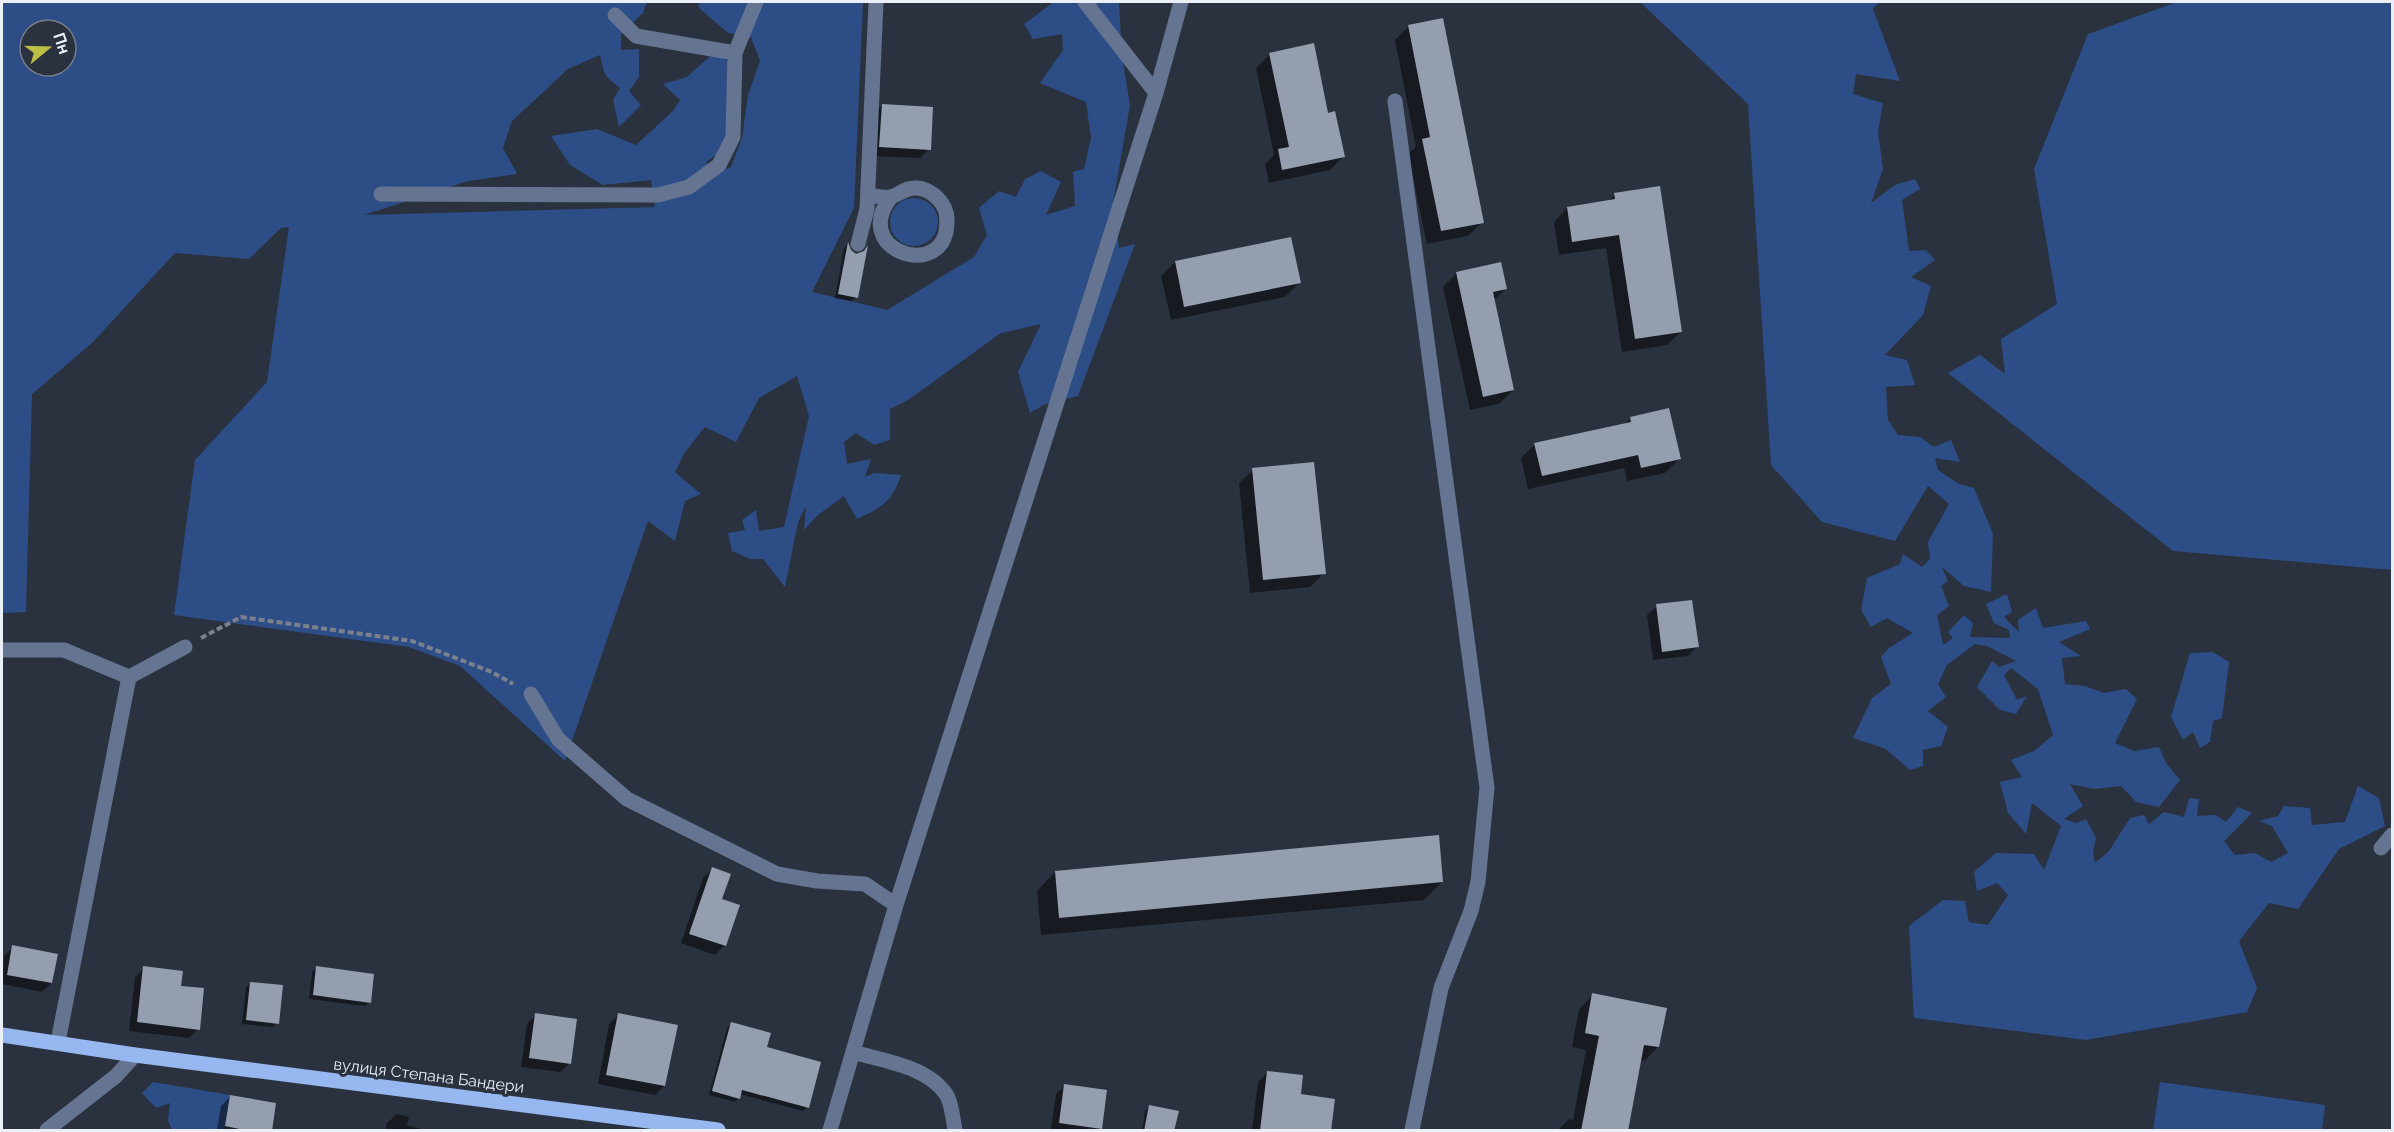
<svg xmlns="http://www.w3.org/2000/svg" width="2394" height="1132" font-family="Raleway,sans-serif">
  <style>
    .green { fill: #2d4d87; fill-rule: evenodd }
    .shadow { fill: #0007 }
    .building { fill: #959eae }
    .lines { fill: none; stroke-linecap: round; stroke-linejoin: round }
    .path { stroke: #7a818c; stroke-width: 4; stroke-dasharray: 6 3; stroke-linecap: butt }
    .minor { stroke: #657591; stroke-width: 15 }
    .major { stroke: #96b7f0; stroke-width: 15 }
    .labels { text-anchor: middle; stroke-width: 6; stroke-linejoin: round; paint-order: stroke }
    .street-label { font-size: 16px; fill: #eaeff8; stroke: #2b323f }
  </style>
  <rect width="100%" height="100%" fill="#2b323f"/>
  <path class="green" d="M2 2H647L643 13 621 34V50L639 49V77L629 91 641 105 619 127 613 100 620 88C604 76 604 74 600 55L568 69 512 121 503 148 517 174 468 181 364 215 655 207 651 180 603 185 570 165 551 136 597 129 636 145 673 111 680 100 663 84 687 77 717 50 729 63 728 147 706 162 712 175 731 167 742 138 748 95 760 61 751 37 728 33 698 7 700 2H863L854 208 812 292 887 310 974 257 987 235 979 208 999 191 1016 197 1025 179 1041 171 1061 182 1046 215 1075 206 1073 172 1084 169 1091 138 1086 102 1040 83 1063 50 1062 34 1033 39 1024 24 1054 2H1119L1122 56 1130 105 1113 203 1119 248 1135 244 1078 396 1045 404 1030 413 1018 372 1041 324 1001 333 908 400 890 409V440L874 445 856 433 844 442 847 464 871 459 865 477 874 473 901 475C893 501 881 508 857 519L844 496 818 515 804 530 806 506 798 522 785 587 763 559H750L732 551 728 533 745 530 742 520 756 510 759 531 784 527 809 416 797 376 759 398 736 442 705 427 685 452 675 472 701 494 685 501 675 541 648 521 565 761 460 666 409 647 174 615 195 460 267 382 289 227 281 228 249 259 175 253 92 343 32 394 26 612 2 613ZM30 30H66V66H30Z
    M1640 2H1879L1873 9 1900 81 1856 74 1853 94 1883 103 1878 132 1883 169 1871 203 1895 185 1915 179 1920 189 1902 200 1909 251 1926 250 1935 260 1911 277 1931 286 1923 315 1885 355 1907 360 1915 385 1886 387 1888 420 1898 435 1920 437 1934 447 1951 440 1960 462 1935 458 1938 470 1959 484 1974 488 1993 534 1991 592 1964 586 1942 567 1948 581 1941 586 1949 606 1937 615 1943 645 1953 638 1948 632 1964 615 1973 623 1970 637 2010 638 2009 630 1994 623 1986 604 2007 594 2012 612 2004 617 2019 632 2018 620 2036 608 2043 628 2086 621 2090 629 2059 642 2081 656 2062 658 2065 684 2085 686 2104 693 2126 689 2137 699 2115 743 2134 751 2159 747 2166 763 2180 780 2159 807 2136 802 2121 786 2094 789 2070 784 2083 806 2064 819 2076 823 2086 819 2096 838 2093 852 2095 863 2109 851 2130 818 2144 815 2149 824 2164 812 2184 817 2189 798 2199 799 2197 816 2216 815 2226 822 2238 807 2252 813 2224 841 2235 855 2255 853 2271 862 2288 853 2272 826 2259 821 2278 816 2284 806 2310 808 2312 825 2345 822 2358 786 2379 798 2385 826 2339 849 2298 909 2269 903 2239 941 2257 988 2247 1012 2086 1040 1914 1018 1909 926 1943 900 1965 901 1969 922 1988 925 2008 895 1997 883 1977 891 1974 872 1996 853 2034 854 2044 870 2061 826 2032 803 2026 834 2008 813 2000 782 2022 777 2011 760 2034 751 2053 735 2038 689 2011 668 2004 675 2017 700 2027 696 2016 714 2000 710 1977 687 1992 661 1999 667 2016 661 1987 646 1975 644 1947 665 1938 684 1946 697 1928 711 1948 727 1941 746 1923 750V766L1910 770 1886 749 1853 738 1872 698 1891 684 1881 657 1889 648 1913 633 1887 618 1871 627 1861 610 1867 578 1900 564 1903 554 1922 567 1930 559 1928 542 1949 504 1928 486 1895 541 1822 522 1771 465 1748 104Z
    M2177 2H2392V570L2173 551 1948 373 1980 355 2005 374 2001 339 2057 304 2034 169 2088 34Z
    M890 222a24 24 0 1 1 48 0a24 24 0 1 1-48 0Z
    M2213 652 2229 662 2222 718 2213 721 2210 742 2200 748 2193 732 2183 740 2171 717 2190 653Z
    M153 1082 230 1095 225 1130H172L168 1120 170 1103 156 1108 142 1093Z
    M2160 1082 2325 1105 2322 1130H2153Z"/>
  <path class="shadow" d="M1409 26 1482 222 1468 236 1427 244 1408 154 1416 147 1395 40Z
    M1270 54 1327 115 1344 156 1330 170 1269 183 1265 164 1274 155 1256 68Z
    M882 106 929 149 920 158 871 156 873 115Z
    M1615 194 1681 332 1667 345 1622 352 1606 248 1559 255 1554 222 1567 208 1607 202Z
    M847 245 850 252 856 255V297L852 301 835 298 844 248Z
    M1175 262 1299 283 1285 297 1171 320 1161 276Z
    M1457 273 1505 289 1494 300 1513 390 1499 404 1470 410 1443 287Z
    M1631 418 1679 459 1665 473 1627 481 1624 468 1528 489 1521 458 1535 444 1624 425Z
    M1253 470 1324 573 1310 587 1250 593 1239 483Z
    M1657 606 1697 647 1688 656 1653 660 1647 615Z
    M712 869 721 900 738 906 724 946 715 955 681 943 703 878Z
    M1055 872 1442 882 1424 900 1041 935 1037 891Z
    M13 947 51 983 42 992 2 984 4 956Z
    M144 968 198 1029 189 1038 129 1031 135 977Z
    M316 968 370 1002 365 1006 309 999 312 972Z
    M250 983 278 1023 273 1027 242 1024 246 987Z
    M1593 995 1658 1047 1644 1061 1639 1060 1626 1130H1630H1558L1569 1119 1573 1120 1586 1050 1572 1047 1579 1009Z
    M536 1015 570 1063 560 1072 521 1067 527 1024Z
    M618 1015 664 1086 655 1095 598 1084 609 1024Z
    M731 1024 766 1048 807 1107 803 1111 740 1094 735 1102 709 1095 727 1028Z
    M1267 1073 1299 1096 1330 1130H1252L1258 1082Z
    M1065 1085 1101 1129 1099 1130H1051L1056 1094Z
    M230 1097 270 1130H217L221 1106Z
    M1150 1106 1173 1130H1142L1145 1111Z
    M397 1114 409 1117 407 1125 424 1130H385L387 1123Z"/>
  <path class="building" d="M1443 18 1484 223 1441 231 1422 139 1430 137 1408 25Z
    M1314 43 1328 113 1335 111 1345 157 1282 170 1278 149 1289 147 1269 53Z
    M882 104 933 107 931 150 879 147Z
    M1660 186 1682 332 1635 339 1619 235 1572 242 1567 207 1615 199 1614 193Z
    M1291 237 1301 283 1184 307 1175 261Z
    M848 242 851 250 856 254 864 251 868 245 858 298 838 294Z
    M1501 262 1507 289 1493 292 1514 390 1483 397 1456 272Z
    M1669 408 1681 459 1641 468 1638 455 1542 476 1534 443 1631 422 1630 417Z
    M1314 462 1326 574 1263 580 1252 468Z
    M1692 600 1699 647 1662 652 1656 604Z
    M1439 835 1443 882 1059 918 1055 871Z
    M712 867 731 874 722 899 740 905 726 946 689 934Z
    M12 945 58 954 52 983 7 975Z
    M143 966 183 971 181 986 204 988 200 1030 137 1022Z
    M316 966 374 974 371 1003 313 995Z
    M250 982 283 985 279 1024 246 1020Z
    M1592 993 1667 1008 1659 1047 1644 1045 1628 1131H1581L1599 1036 1585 1033Z
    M535 1013 577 1019 571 1064 529 1058Z
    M618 1013 678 1025 665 1086 606 1075Z
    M731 1022 771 1033 767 1047 821 1062 809 1108 742 1090 740 1099 712 1091Z
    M1267 1071 1303 1075 1301 1094 1335 1099 1331 1131H1260Z
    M1064 1084 1107 1090 1102 1129 1059 1123Z
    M230 1095 276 1103 272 1131H249L225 1126Z
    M1149 1105 1179 1111 1174 1131H1144Z"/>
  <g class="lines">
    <path class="path" d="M201 638 241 617 412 641 492 672 513 684"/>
    <path class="minor" d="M1085 2 1156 93
      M615 15 636 36 735 53
      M1395 101 1487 788 1478 882 1471 911 1441 988 1412 1130
      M381 194 658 195 689 187 719 165 733 137 735 53 756 2
      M868 195C875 196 885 198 891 197 900 194 906 187 917 188 929 189 940 198 945 209 948 216 947 224 946 232 935 279 851 248 891 197
      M858 244 867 209 876 2
      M2 650H64L129 677
      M531 694 558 739 627 799 777 874 817 881 865 884 896 905
      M2381 848 2392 835
      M58 1042 129 677 185 647
      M853 1052C883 1061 927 1066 946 1094 952 1103 953 1120 955 1130
      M47 1130 116 1076 135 1055
      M830 1130 896 905 1156 93 1181 2"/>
    <path class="major" d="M2 1035 135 1055 718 1130"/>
  </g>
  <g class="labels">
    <g class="street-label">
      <text transform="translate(429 1075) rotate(7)" y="6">вулиця Степана Бандери</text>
    </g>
  </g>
  <rect width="2394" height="1132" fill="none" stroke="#eaeff8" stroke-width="6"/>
  <g transform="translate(48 48) rotate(71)"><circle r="28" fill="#2b323f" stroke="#777e89" stroke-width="1.5"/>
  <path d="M0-4.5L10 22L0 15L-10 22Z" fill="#bbc044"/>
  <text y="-9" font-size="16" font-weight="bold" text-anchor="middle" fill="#eaeff8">Пн</text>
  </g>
</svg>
